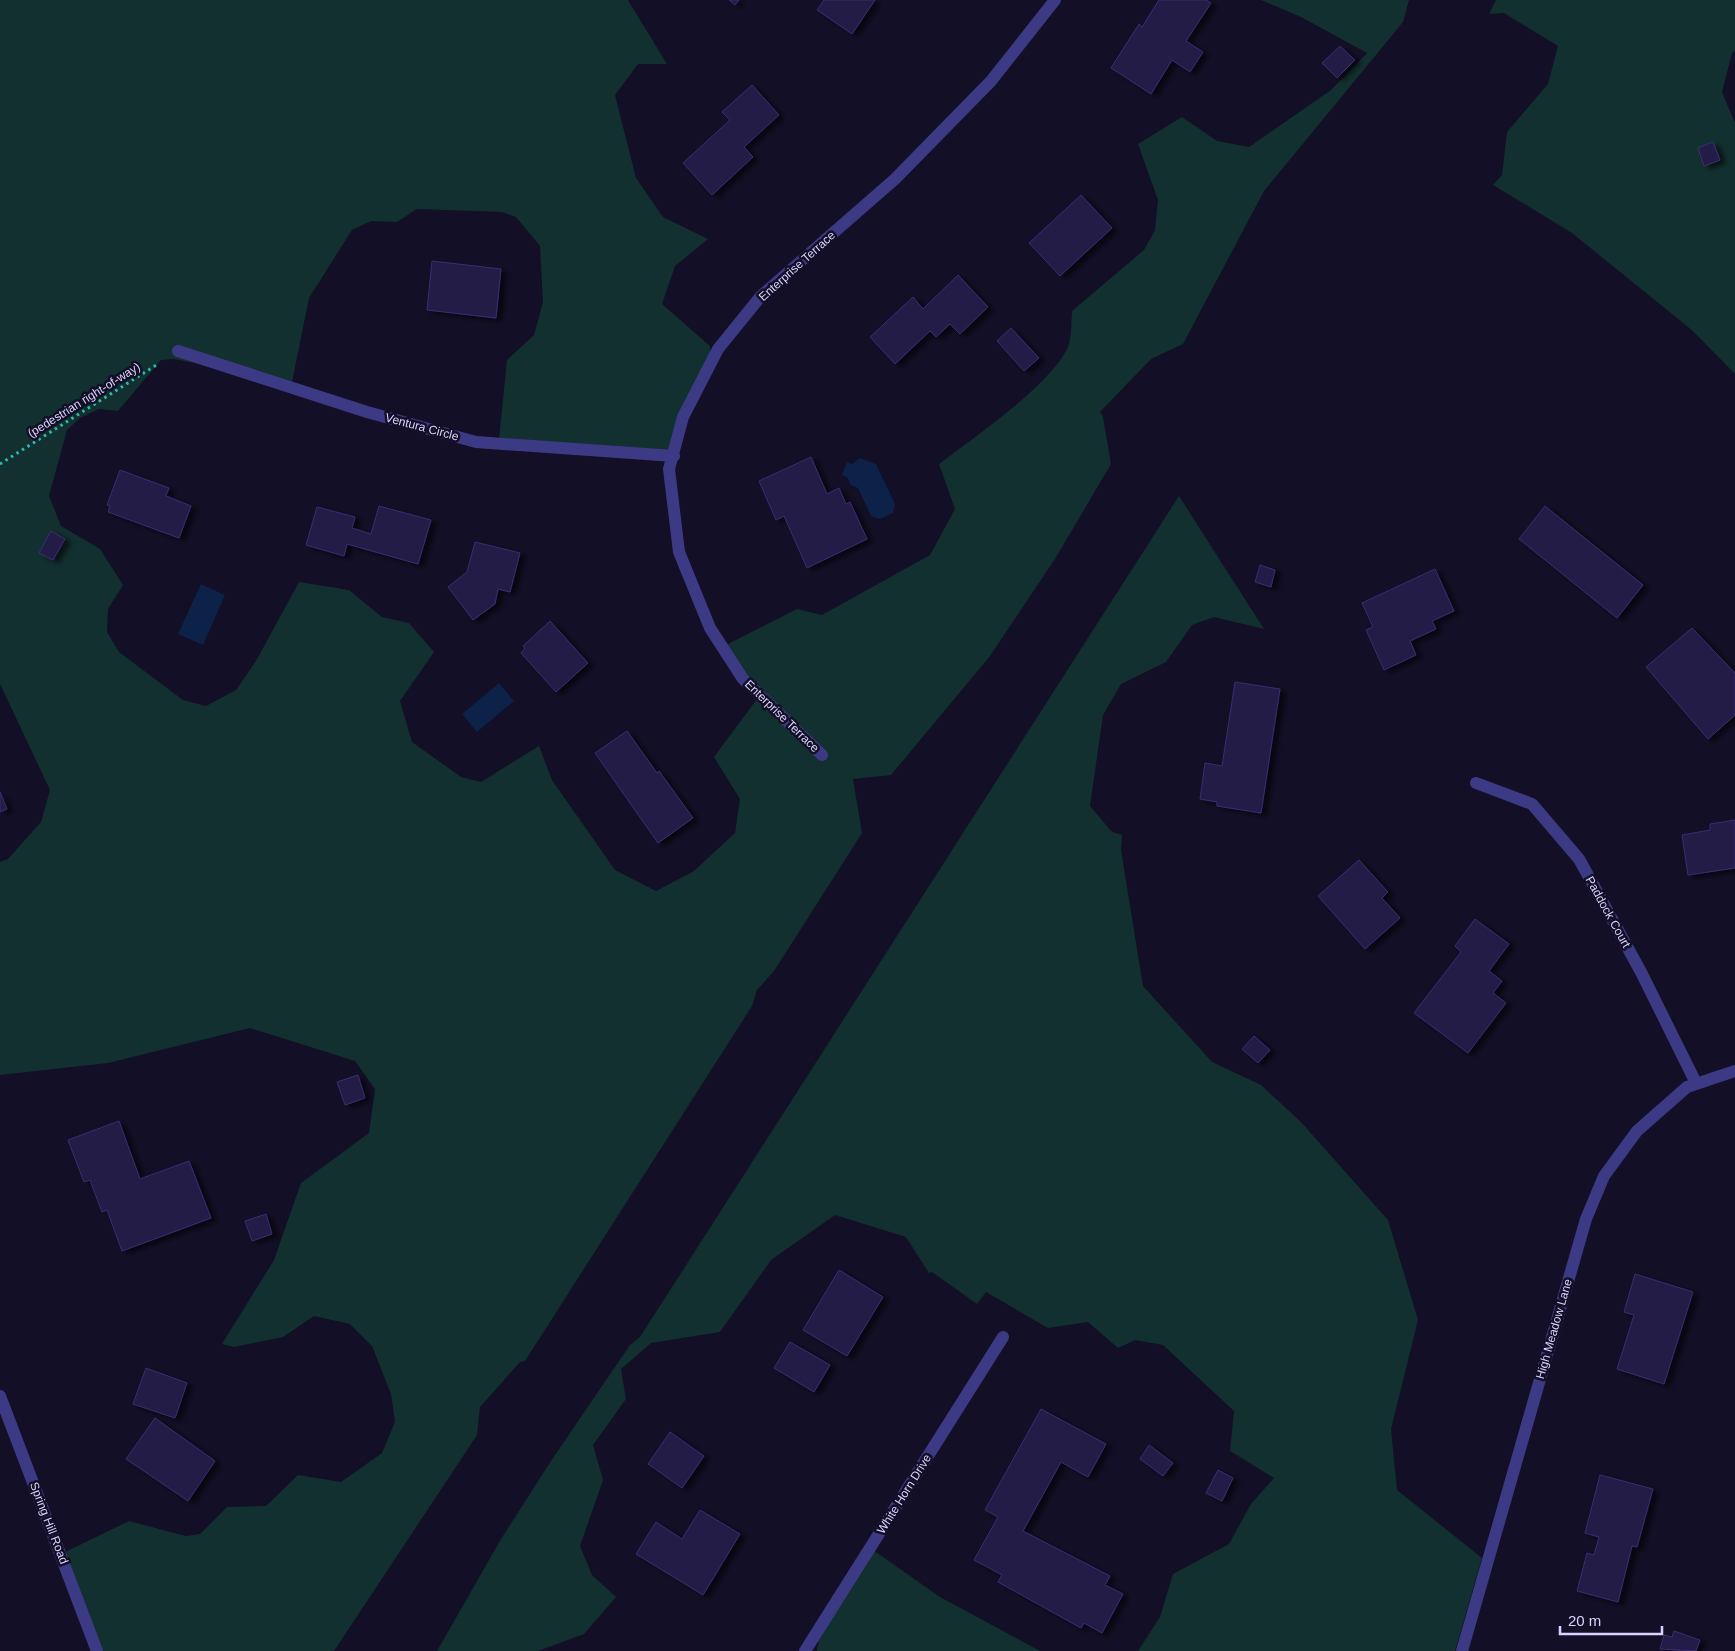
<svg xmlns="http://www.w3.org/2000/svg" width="1735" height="1651" font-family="Helvetica,sans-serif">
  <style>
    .green { fill: #12302f }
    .water { fill: #0c2248 }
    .building { fill: #241b47; stroke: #3b2d73; filter: url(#shadow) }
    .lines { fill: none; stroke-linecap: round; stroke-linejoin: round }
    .path { stroke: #2fb8b0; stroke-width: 3; stroke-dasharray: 2.5 4; stroke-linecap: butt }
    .minor { stroke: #3d3a85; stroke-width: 12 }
    .labels { text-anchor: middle; stroke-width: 5; stroke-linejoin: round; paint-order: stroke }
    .street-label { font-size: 12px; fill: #d9d4ff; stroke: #130f26 }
  </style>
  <defs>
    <filter id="shadow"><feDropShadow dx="5.5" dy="3" stdDeviation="2.5" flood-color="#0009"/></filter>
  </defs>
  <rect width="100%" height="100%" fill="#130f26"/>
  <path class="green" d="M0 0H628L667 64H638L615 95 636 178 663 217 708 239 675 266 662 304 710 346 711 356 666 455 499 440 507 360 534 335 543 302 540 246 516 217 502 212 417 209 397 222 371 221 352 230 309 298 292 382 174 359 161 360 118 411 99 409 80 418 67 430 49 496 61 526 100 549 123 585 108 609 107 632 119 652 183 700 206 706 236 690 256 661 299 582 349 590 382 617 409 623 434 652 400 701 412 742 461 777 481 782 539 746 552 780 615 870 656 891 694 871 735 833 740 799 714 757 757 699 724 646 797 609 822 615 930 555 955 509 939 464C974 437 1048 387 1067 349 1072 339 1071 322 1072 311L1144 250 1155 230 1158 200 1138 144 1182 117 1217 141 1249 147 1331 90 1367 53 1301 17 1261 0H1409L1403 22 1264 191 1183 344 1151 359 1100 412 1103 417 1111 464 1055 559 990 656 891 775 853 779 862 833 774 971 757 990 752 1006 525 1361 520 1362 480 1407 477 1435 334 1651H94L59 1555 129 1521 186 1536 200 1534 227 1507 266 1506 298 1475 341 1482 382 1453 395 1422 391 1394 372 1346 350 1324 314 1316 283 1337 234 1347 222 1344 274 1260 301 1183 369 1133 375 1089 355 1061 250 1028 108 1063 0 1075V862L8 859 41 822 50 790 0 684Z
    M1496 0H1735V51L1732 53 1722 92 1735 123V374L1693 331 1572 233 1493 185 1502 175 1507 132 1548 84 1558 46 1504 13 1489 14Z
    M1179 496 1264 629 1214 617 1192 625 1166 662 1121 684 1103 715 1090 806 1112 832 1122 835 1121 850 1143 986 1212 1062 1261 1085 1301 1122 1388 1220 1418 1320 1391 1429 1397 1490 1482 1558 1455 1651H1138L1160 1617 1173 1574 1229 1544 1251 1504 1274 1478 1230 1451 1234 1411 1163 1345 1135 1340 1118 1348 1088 1322 1048 1328 986 1292 977 1304 932 1272 929 1273 906 1237 835 1215 771 1260 720 1332 651 1343 621 1369 626 1399 593 1445 603 1480 580 1546 592 1575 616 1597 584 1634 538 1651H437L501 1539 551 1461 630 1345 640 1337Z
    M873 1550 940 1597 1040 1651H817L823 1612Z"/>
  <path class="water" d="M860 458 876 464 895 504 893 513 880 519 871 516 858 488 851 485 847 477 842 475 847 462 852 464Z
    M201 584 225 595 203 645 178 634Z
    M499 683 514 701 477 732 462 714Z"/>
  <path class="building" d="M729 0H739L735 5Z
    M824 0H875L852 34 817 10Z
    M1159 0H1206L1211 3 1186 41 1203 52 1190 72 1172 60 1151 94 1111 68 1139 24 1142 27Z
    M1340 46 1355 60 1337 78 1322 63Z
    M752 85 779 115 744 147 753 157 712 195 683 163 730 120 722 112Z
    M1713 142 1720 160 1704 166 1698 148Z
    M1081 195 1112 228 1060 276 1029 243Z
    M432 261 501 269 496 318 427 310Z
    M958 275 988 307 960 334 950 324 936 337 930 331 895 364 870 337 913 297 923 309Z
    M1011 328 1039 358 1024 371 997 341Z
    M811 457 827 494 839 488 846 504 850 502 867 539 807 568 784 516 776 520 759 481Z
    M120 470 169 488 166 496 191 506 179 538 108 512 110 506 107 505Z
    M379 506 431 520 418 564 347 544 344 556 306 545 317 507 355 517 352 528 371 534Z
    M1545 506 1643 585 1617 618 1519 539Z
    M51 531 65 539 53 560 39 553Z
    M475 542 520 553 510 592 498 589 495 604 473 620 448 587 467 572Z
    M1260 565 1275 570 1271 587 1255 582Z
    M1435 569 1454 611 1432 621 1436 629 1410 641 1416 655 1384 670 1366 630 1373 627 1362 603Z
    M550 621 588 663 556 692 521 653 525 648 523 646Z
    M1692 628 1735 673V715L1708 739 1646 667Z
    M1235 682 1280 689 1261 813 1217 806V802L1200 799 1205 763 1222 766Z
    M627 731 657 773 659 771 693 818 658 843 595 753Z
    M0 792 7 809 0 812Z
    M1735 820V868L1688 875 1682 835 1710 830V824Z
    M1359 860 1388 892 1382 898 1400 918 1365 949 1318 896Z
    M1475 919 1509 944 1489 971 1502 981 1493 993 1506 1003 1468 1053 1414 1013 1461 952 1455 946Z
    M1254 1036 1270 1050 1258 1063 1242 1049Z
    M358 1075 365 1098 345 1105 337 1082Z
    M119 1121 140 1179 189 1161 211 1218 122 1251 107 1210 102 1212 90 1180 84 1182 68 1140Z
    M266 1214 272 1234 252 1241 245 1221Z
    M839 1270 883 1297 847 1356 803 1330Z
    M1635 1274 1693 1292 1664 1384 1617 1369 1634 1315 1624 1312Z
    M790 1342 830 1365 814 1392 774 1368Z
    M146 1368 187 1383 175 1418 133 1404Z
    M1041 1409 1106 1444 1088 1477 1061 1462 1023 1531 1110 1576 1105 1585 1123 1594 1102 1633 1084 1623 1081 1628 998 1582 1002 1575 974 1560 998 1517 985 1510Z
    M155 1418 215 1461 188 1501 126 1459Z
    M670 1432 704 1456 682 1488 648 1464Z
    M1149 1445 1173 1463 1163 1476 1140 1459Z
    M1218 1470 1233 1478 1222 1501 1206 1493Z
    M1600 1475 1653 1489 1637 1547 1632 1546 1618 1602 1577 1591 1587 1553 1594 1555 1599 1537 1585 1533Z
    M700 1510 740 1534 703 1595 636 1554 656 1522 682 1539Z
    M1674 1631 1700 1640 1696 1651 1660 1649 1664 1635 1672 1637Z"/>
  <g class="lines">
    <path class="path" d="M0 464 158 364"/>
    <path class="minor" d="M178 351 367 412 476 442 674 456
      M822 755 743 679 710 628 679 552 669 469 683 417 718 349 761 296 895 179 991 81 1055 0
      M1476 783 1532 804 1579 859 1641 972 1696 1083
      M0 1396 97 1651
      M805 1651 1003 1337
      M1462 1651 1586 1219 1604 1176 1637 1131 1687 1087 1735 1071"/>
  </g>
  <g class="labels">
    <g class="street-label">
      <text transform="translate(797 266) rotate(-42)" y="4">Enterprise Terrace</text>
      <text transform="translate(84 400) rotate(-32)" y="4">(pedestrian right-of-way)</text>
      <text transform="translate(422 427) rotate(15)" y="4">Ventura Circle</text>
      <text transform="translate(782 716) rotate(44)" y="4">Enterprise Terrace</text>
      <text transform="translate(1608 912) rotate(61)" y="4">Paddock Court</text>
      <text transform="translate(1554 1329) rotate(-74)" y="4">High Meadow Lane</text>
      <text transform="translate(904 1494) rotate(-58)" y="4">White Horn Drive</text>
      <text transform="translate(49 1523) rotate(69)" y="4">Spring Hill Road</text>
    </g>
  </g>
  <path d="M1560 1626v8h102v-8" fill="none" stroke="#d9d4ff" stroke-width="2.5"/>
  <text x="1568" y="1626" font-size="15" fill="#d9d4ff" stroke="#130f26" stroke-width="4" paint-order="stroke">20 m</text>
</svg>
